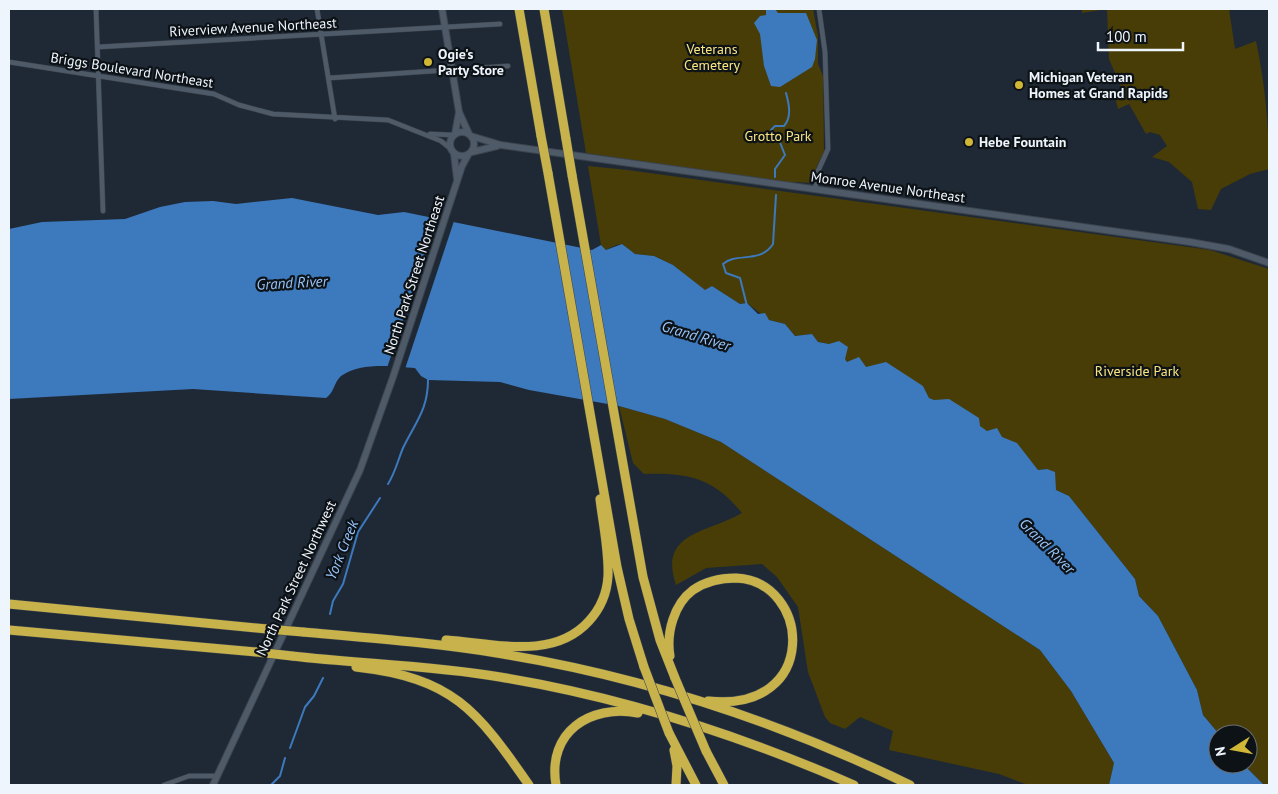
<svg xmlns="http://www.w3.org/2000/svg" width="1278" height="794" font-family="'PT Sans',sans-serif">
  <style>
    .green { fill: #483d07 }
    .water { fill: #3d79bd }
    .pier { fill: #1f2935 }
    .lines { fill: none; stroke-linecap: round; stroke-linejoin: round }
    .stream { stroke: #3d79bd; stroke-width: 2 }
    .minor-casing { stroke: #3b444e; stroke-width: 5.5 }
    .secondary-casing { stroke: #3b444e; stroke-width: 8 }
    .motorway-casing { stroke: #3b444e; stroke-width: 10 }
    .minor { stroke: #4e5a67; stroke-width: 4.5 }
    .secondary { stroke: #4e5a67; stroke-width: 6 }
    .motorway { stroke: #c7b24c; stroke-width: 9 }
    .motorway-bridge-casing { stroke: #3b444e; stroke-width: 10; stroke-linecap: butt }
    .motorway-bridge { stroke: #c7b24c; stroke-width: 9 }
    .poi-dot { fill: #d1b736; stroke: #0d1217; stroke-width: 2 }
    .labels { text-anchor: middle; stroke-width: 4.5; stroke-linejoin: round; paint-order: stroke }
    .street-label { font-size: 14px; fill: #eef5fd; stroke: #0d1217 }
    .park-label { font-size: 14px; fill: #fae581; stroke: #0d1217 }
    .poi-label { font-size: 14px; font-weight: bold; fill: #eef5fd; stroke: #0d1217; text-anchor: start }
    .water-label { font-size: 15px; font-style: italic; fill: #98c6fc; stroke: #0d1217 }
  </style>
  <rect width="100%" height="100%" fill="#1f2935"/>
  <path class="green" d="M562 9H813L818 36V64L823 76 824 151 816 168 813 183 795 182 793 184 586 153Z
    M1082 9H1229L1235 49 1256 41C1265 84 1269 125 1269 169L1250 174 1221 189 1211 210 1198 209 1192 182 1169 162 1152 157 1167 146 1160 135 1150 132 1146 134 1129 104 1118 109 1115 97 1123 92 1109 59 1107 9 1082 13Z
    M588 166 628 170 1210 250 1269 269V785H1264L1243 764H1248V734H1219L1203 715 1197 690 1158 616 1139 596 1135 579 1069 496 1056 490 1047 469 1038 470 1017 444 987 431 929 398 923 386 848 362 829 344 818 342 812 334 795 336 785 324 769 320 747 303 740 304 712 286 705 291 673 265 654 256 635 254 622 244 616 245 606 250 601 245Z
    M619 406 665 419 721 442 1040 650 1071 691 1114 763 1109 785H1028L999 774 889 750 893 731 860 717 845 729 830 723 825 717 808 672 798 607 777 577 762 564 706 568 676 585C658 532 708 533 742 513 714 478 688 472 644 474L633 463Z"/>
  <path class="water" d="M766 9H775L778 13H806L817 40 815 59 812 67 780 87 771 86 764 66 760 34 754 23 760 16 766 15Z
    M292 198 378 215 404 212 592 250 601 245 606 250 622 244 635 254 654 256 673 265 705 290 712 286 740 304 747 303 758 314 765 313 769 320 785 324 795 336 812 334 818 342 829 344 839 341 848 347 845 359 847 362 859 357 866 367 886 362 923 386 929 398 934 400 949 399 979 418 980 426 987 431 997 428 1002 437 1017 443 1038 470 1047 469 1055 472 1056 490 1069 496 1135 579 1139 596 1158 616 1197 690 1203 715 1219 734 1218 764H1243L1264 785H1109L1114 763 1071 691 1040 650 721 442 665 419 619 406 529 390 500 382 428 380 421 376 415 368C394 366 359 362 341 376 334 382 334 393 326 398L193 389 9 399V229L42 222 125 219 160 207 185 202 213 201 236 204Z"/>
  <path class="pier" d="M437 217 454 221 405 369 387 368Z"/>
  <g class="lines">
    <path class="stream" d="M775 177V169L785 155 779 140 771 130 775 126H784C792 117 789 104 786 93
      M747 306 740 278 726 273 723 264C736 252 760 264 773 244L776 195
      M388 484C395 473 398 460 403 448 415 423 428 410 428 380
      M330 614 333 601 343 584 358 532 380 498
      M290 748 305 707 314 696 323 678
      M271 785 280 776 285 758"/>
    <g class="minor-casing">
      <path id="minor" d="M96 9 103 211
        M317 9 335 119
        M98 47 500 24
        M9 62 214 94 239 105 273 114 388 120 441 141 451 149
        M329 78 508 66
        M430 134 453 135
        M815 190 818 171 828 149 825 52 819 9
        M164 785 189 776H217"/>
    </g>
    <g class="secondary-casing">
      <path id="secondary" d="M442 9 459 112 469 134
        M450 144a12 12 0 1 1 24 0a12 12 0 1 1-24 0Z
        M455 134 459 112
        M471 136 501 145 1190 242 1229 249 1269 263
        M472 152 497 146
        M454 154 457 179
        M213 785 360 470 393 377 462 166 468 155"/>
    </g>
    <g class="motorway-casing">
      <path id="motorway" d="M519 9 541 136
        M544 9 566 139
        M548 173 617 567 629 619 644 667
        M572 175 643 577 660 640 675 678
        M9 604 267 629
        M9 630 257 652
        M303 632C370 638 437 643 503 654 644 677 782 723 910 785
        M446 640C493 643 553 661 589 621 600 609 607 593 608 576 609 551 603 524 600 499
        M292 656C361 664 431 665 500 677 622 697 740 735 854 785
        M670 656C666 633 674 604 693 590 706 581 720 578 736 578 811 581 821 713 708 701
        M356 667C453 678 476 709 529 785
        M669 733 696 785
        M674 750 677 766 676 785
        M706 751 724 785
        M556 785C547 732 590 704 638 713"/>
    </g>
    <use href="#minor" class="minor"/>
    <use href="#secondary" class="secondary"/>
    <use href="#motorway" class="motorway"/>
    <g class="motorway-bridge-casing">
      <path id="motorway-bridge" d="M541 136 548 173
        M566 139 572 175
        M267 629 303 632
        M257 652 292 656
        M644 667 669 733
        M675 678 706 751"/>
    </g>
    <use href="#motorway-bridge" class="motorway-bridge"/>
  </g>
  <g class="poi-dot">
    <circle cx="428" cy="62" r="5"/>
    <circle cx="1019" cy="85" r="5"/>
    <circle cx="969" cy="142" r="5"/>
  </g>
  <g class="labels">
    <g class="street-label">
      <text transform="translate(253 27) rotate(-3)" y="5">Riverview Avenue Northeast</text>
      <text transform="translate(132 70) rotate(9)" y="5">Briggs Boulevard Northeast</text>
      <text transform="translate(888 187) rotate(8)" y="5">Monroe Avenue Northeast</text>
      <text transform="translate(414 275) rotate(-72)" y="5">North Park Street Northeast</text>
      <text transform="translate(296 578) rotate(-65)" y="5">North Park Street Northwest</text>
    </g>
    <g class="park-label">
      <text x="712" y="54">Veterans<tspan x="712" dy="16">Cemetery</tspan></text>
      <text x="778" y="141">Grotto Park</text>
      <text x="1137" y="376">Riverside Park</text>
    </g>
    <g class="poi-label">
      <text x="438" y="59">Ogie's<tspan x="438" dy="16">Party Store</tspan></text>
      <text x="1029" y="82">Michigan Veteran<tspan x="1029" dy="16">Homes at Grand Rapids</tspan></text>
      <text x="979" y="147">Hebe Fountain</text>
    </g>
    <g class="water-label">
      <text transform="translate(292 283) rotate(-3)" y="5">Grand River</text>
      <text transform="translate(696 336) rotate(17)" y="5">Grand River</text>
      <text transform="translate(1047 546) rotate(45)" y="5">Grand River</text>
      <text transform="translate(342 550) rotate(-68)" y="5">York Creek</text>
    </g>
  </g>
  <rect width="1278" height="794" fill="none" stroke="#eef5fd" stroke-width="20"/>
  <g transform="translate(1233 749) rotate(259)"><circle r="24" fill="#0d1217" stroke="#676d73"/>
  <path d="M0-4L9 19L0 12L-9 19Z" fill="#d1b736"/>
  <text y="-8" font-size="14" font-weight="bold" text-anchor="middle" fill="#eef5fd">N</text>
  </g>
  <path d="M1098 42v8h85v-8" fill="none" stroke="#eef5fd" stroke-width="2.5"/>
  <text x="1106" y="42" font-size="15" fill="#eef5fd" stroke="#0d1217" stroke-width="4" paint-order="stroke">100 m</text>
</svg>
